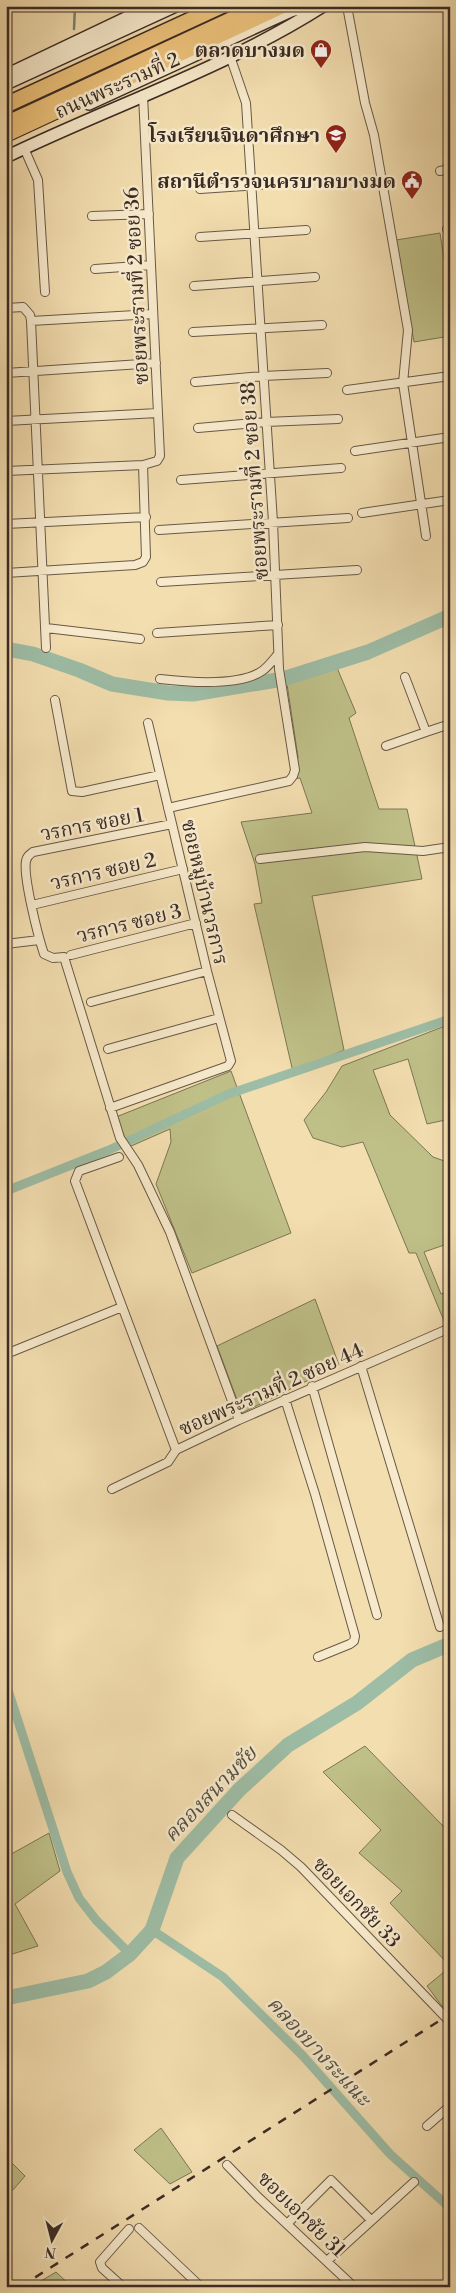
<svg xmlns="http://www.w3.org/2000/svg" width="456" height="2293" font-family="'Libre Bodoni','Noto Serif Thai',serif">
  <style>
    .green { fill: #bfc088; stroke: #7c7656 }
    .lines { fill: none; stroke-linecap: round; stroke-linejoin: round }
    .stream { stroke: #758372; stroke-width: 2.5 }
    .canal { stroke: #9dbda6; stroke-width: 9 }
    .river { stroke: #9dbda6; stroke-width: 15 }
    .minor-casing { stroke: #685847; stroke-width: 10 }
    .secondary-casing { stroke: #3a2b24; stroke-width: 14 }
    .trunk-casing { stroke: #3a2b24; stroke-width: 16 }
    .motorway-casing { stroke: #3a2b24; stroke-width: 18 }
    .minor { stroke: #f7eacc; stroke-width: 8 }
    .secondary { stroke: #f7eacc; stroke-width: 11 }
    .trunk { stroke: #eabf78; stroke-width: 14 }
    .motorway { stroke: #eabf78; stroke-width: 15 }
    .rail { stroke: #3a2b24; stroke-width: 2.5; stroke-dasharray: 9 9; stroke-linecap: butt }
    .labels { text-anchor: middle; stroke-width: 5; stroke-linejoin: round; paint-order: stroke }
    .poi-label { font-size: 20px; font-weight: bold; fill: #3a2b24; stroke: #f7eacc; text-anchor: end }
    .street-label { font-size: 20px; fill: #3a2b24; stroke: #f7eacc }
    .water-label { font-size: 21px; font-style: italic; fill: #535044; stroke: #f7eacc }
  </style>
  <rect width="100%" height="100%" fill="#f3deb0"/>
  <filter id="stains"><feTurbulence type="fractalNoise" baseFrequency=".004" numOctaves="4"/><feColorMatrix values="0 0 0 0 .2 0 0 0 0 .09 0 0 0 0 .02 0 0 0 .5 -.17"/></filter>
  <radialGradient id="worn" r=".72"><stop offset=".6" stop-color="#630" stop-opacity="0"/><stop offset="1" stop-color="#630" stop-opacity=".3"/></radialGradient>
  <path class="green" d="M440 233 450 297V336L414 342 396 240Z
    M335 663 356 713 349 718 379 809H407L422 879 312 896 344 1050 293 1072 254 904 262 903 255 864 241 822 312 813 300 778 293 779 298 757 287 684Z
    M450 1024V1119L427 1124 408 1059 373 1070 390 1115 433 1157 450 1163V1243L424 1252 441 1294 450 1291V1318L444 1321 416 1253H409L363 1142 342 1147 313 1138 304 1120 326 1092 342 1066Z
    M231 1071 291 1233 192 1273 156 1184 171 1142 170 1129 129 1147 116 1117Z
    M315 1299 339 1365 242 1413 217 1346Z
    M365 1746 445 1828 450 1824V1966L390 1903 402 1891 359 1853 381 1830 323 1772Z
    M49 1833 60 1871 15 1904 38 1946 6 1956V1857Z
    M450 1967V2007L445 2010 427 1986Z
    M161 2128 192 2172 170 2184 134 2150Z
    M6 2157 25 2176 6 2198Z
    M56 2272 72 2287H31Z"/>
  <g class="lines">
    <path class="stream" d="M74 29 75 6"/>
    <path class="canal" d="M6 1191 109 1150 226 1095 450 1019
      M6 1684 67 1872 79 1898 96 1920 130 1954
      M152 1930 223 1977 303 2056 390 2154 450 2208"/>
    <path class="river" d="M6 649 33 654 79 670 112 684 168 693 193 694 283 679 368 652 450 616
      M6 1998 88 1981 106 1972 130 1954 152 1930 177 1858 239 1790 288 1745 357 1703 412 1660 450 1644"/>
    <g class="minor-casing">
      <path id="minor" d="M347 6 365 103 374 135 408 330 403 383 426 536
        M24 148 38 180 45 292
        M440 171 450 169
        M200 189 301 182
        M92 216 149 214
        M447 229H450
        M200 237 306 230
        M95 269 151 265
        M194 286 315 277
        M6 308 23 307 30 315 31 321 46 648
        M31 321 153 314
        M193 332 322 325
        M6 373 156 363
        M195 382 263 376 327 373
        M347 390 450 376
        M6 421 158 413
        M198 428 266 422 338 419
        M355 451 450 437
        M6 471 143 465 157 461 160 456 143 95
        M181 480 341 468
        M362 513 450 500
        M6 524 146 517
        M159 530 348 518
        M6 573 135 565 143 562 146 557 143 465
        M161 582 357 570
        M46 628 140 639
        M157 633 278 625
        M405 677 426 732 450 724
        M160 679C186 682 239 687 262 671 268 667 273 660 278 654
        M55 700 72 791 82 792 160 775
        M386 746 426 732
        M168 808 289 781 293 776 295 770 279 669 273 522 246 103 230 56
        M172 824 33 852C29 855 27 856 26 861 23 877 38 936 44 954L53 958 64 957 120 1138 138 1165 170 1232 239 1420
        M260 859 365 847 423 851 450 847
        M32 905 183 869
        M6 944 39 940
        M71 955 196 923
        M91 1002 207 971
        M108 1049 219 1018
        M110 1108 228 1066 231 1061 207 971 148 723
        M119 1157 79 1171 75 1181 176 1450
        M6 1354 122 1307
        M361 1366 440 1627
        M312 1386 377 1615
        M285 1399 315 1494 355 1636 354 1641 350 1644 318 1657
        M112 1489 168 1462 176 1450 239 1420 450 1328
        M232 1815 281 1850 301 1867 450 2022
        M427 2126 450 2106
        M227 2165 258 2197 354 2287
        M287 2224 331 2180 371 2220
        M139 2228 201 2287
        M327 2261 414 2182
        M123 2287 102 2268 100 2262 129 2229"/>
    </g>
    <g class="secondary-casing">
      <path id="secondary" d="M6 75 151 6
        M6 84 176 6
        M89 104 291 11 309 6
        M6 157C111 106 224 69 323 6"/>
    </g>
    <g class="trunk-casing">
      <path id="trunk" d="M6 135 283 6"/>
    </g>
    <g class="motorway-casing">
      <path id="motorway" d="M6 105 221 6
        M6 124 261 6"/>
    </g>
    <use href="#minor" class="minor"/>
    <use href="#secondary" class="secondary"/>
    <use href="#trunk" class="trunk"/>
    <use href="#motorway" class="motorway"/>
    <path class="rail" d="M20 2287 450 2014"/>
  </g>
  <defs>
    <g id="shop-pin" transform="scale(1.125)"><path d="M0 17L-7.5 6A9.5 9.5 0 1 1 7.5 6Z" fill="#8f2418" stroke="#f7eacc"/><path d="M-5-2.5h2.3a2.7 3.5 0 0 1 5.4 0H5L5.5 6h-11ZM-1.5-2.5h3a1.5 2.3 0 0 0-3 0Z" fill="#fff"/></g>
    <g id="school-pin" transform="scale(1.125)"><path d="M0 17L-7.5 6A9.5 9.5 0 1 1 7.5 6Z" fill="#8f2418" stroke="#f7eacc"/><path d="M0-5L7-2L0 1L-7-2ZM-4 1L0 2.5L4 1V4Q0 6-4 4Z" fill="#fff"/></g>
    <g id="civic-pin" transform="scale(1.125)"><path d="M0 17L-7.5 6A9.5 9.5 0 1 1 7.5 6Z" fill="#8f2418" stroke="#f7eacc"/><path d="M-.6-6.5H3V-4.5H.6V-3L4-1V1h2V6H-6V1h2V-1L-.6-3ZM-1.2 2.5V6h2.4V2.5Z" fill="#fff"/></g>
  </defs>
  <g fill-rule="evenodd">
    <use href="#shop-pin" x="321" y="50"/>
    <use href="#school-pin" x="336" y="135"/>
    <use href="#civic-pin" x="412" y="181"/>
  </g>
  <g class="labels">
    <g class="poi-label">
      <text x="305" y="57">ตลาดบางมด</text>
      <text x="320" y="142">โรงเรียนจินดาศึกษา</text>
      <text x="396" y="188">สถานีตำรวจนครบาลบางมด</text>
    </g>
    <g class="street-label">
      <text transform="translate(117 85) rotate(-24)" y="7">ถนนพระรามที่ 2</text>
      <text transform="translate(136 286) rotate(-93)" y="7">ซอยพระรามที่ 2 ซอย 36</text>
      <text transform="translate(254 481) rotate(-94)" y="7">ซอยพระรามที่ 2 ซอย 38</text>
      <text transform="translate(92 824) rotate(-11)" y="7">วรการ ซอย 1</text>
      <text transform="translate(103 871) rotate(-13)" y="7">วรการ ซอย 2</text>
      <text transform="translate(205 892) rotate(77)" y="7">ซอยหมู่บ้านวรการ</text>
      <text transform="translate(129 923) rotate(-14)" y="7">วรการ ซอย 3</text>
      <text transform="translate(271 1389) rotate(-24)" y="7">ซอยพระรามที่ 2 ซอย 44</text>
      <text transform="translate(357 1902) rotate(46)" y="7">ซอยเอกชัย 33</text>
      <text transform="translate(302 2214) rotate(44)" y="7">ซอยเอกชัย 31</text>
    </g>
    <g class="water-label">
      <text transform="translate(210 1794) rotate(-46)" y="7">คลองสนามชัย</text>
      <text transform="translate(319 2051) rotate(47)" y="7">คลองบางระแนะ</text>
    </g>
  </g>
  <rect width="456" height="2293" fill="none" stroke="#f3deb0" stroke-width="25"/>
  <rect x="8" y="8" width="441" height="2278" fill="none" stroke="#3a2b24" stroke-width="2.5"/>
  <rect x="12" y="12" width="431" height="2268" fill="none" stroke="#3a2b24"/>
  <g transform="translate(52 2240) rotate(187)" stroke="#f7eacc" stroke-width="4" paint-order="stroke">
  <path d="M0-4L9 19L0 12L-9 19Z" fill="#3a2b24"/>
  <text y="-8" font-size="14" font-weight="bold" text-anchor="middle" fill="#3a2b24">N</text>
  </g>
  <rect width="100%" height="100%" filter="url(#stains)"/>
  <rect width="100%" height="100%" fill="url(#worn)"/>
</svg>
